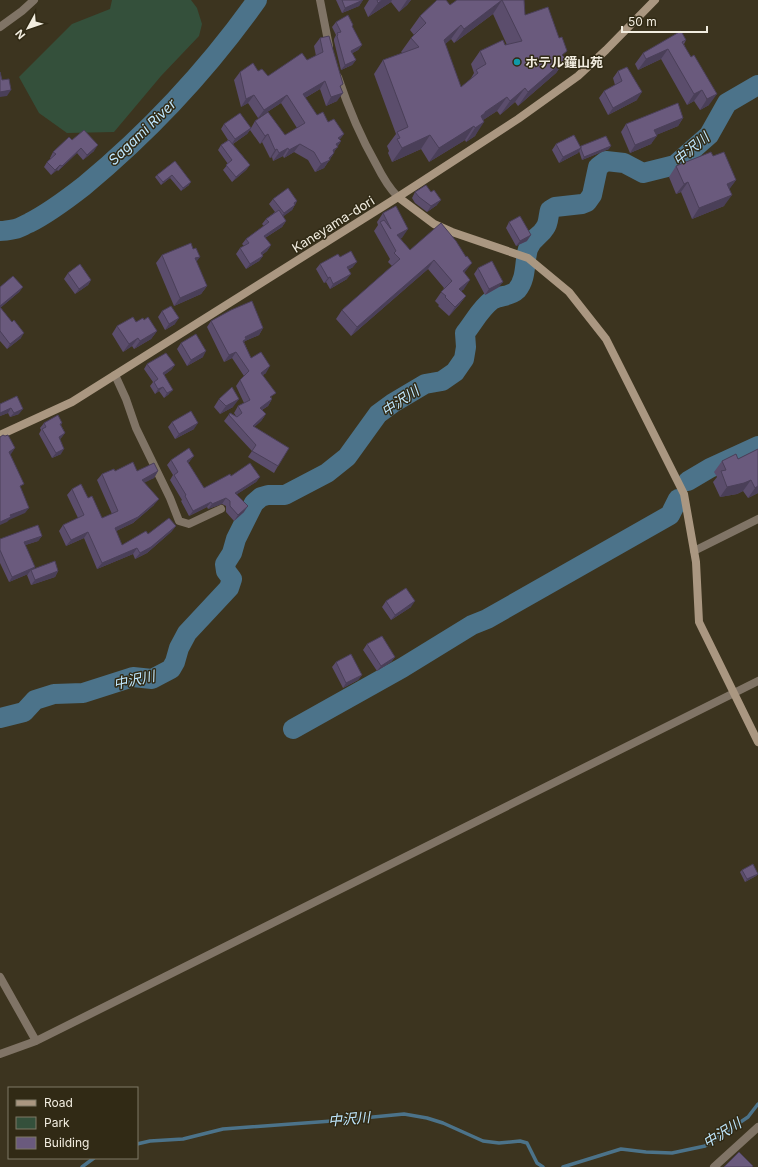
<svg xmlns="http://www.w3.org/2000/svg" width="758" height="1167" font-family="Inter,'Noto Sans JP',sans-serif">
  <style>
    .green { fill: #34503b }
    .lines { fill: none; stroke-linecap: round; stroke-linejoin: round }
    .stream { stroke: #4c738a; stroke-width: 3.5 }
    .river { stroke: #4c738a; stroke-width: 20 }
    .street { stroke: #807466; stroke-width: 8 }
    .secondary { stroke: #aa9781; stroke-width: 8 }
    .wall { fill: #5b4d6c; fill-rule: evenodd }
    .shaded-wall { fill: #4a3f58 }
    .building { fill: #6a5a7d; stroke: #4a3f58 }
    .culture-dot { fill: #0f9aa8; stroke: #312a15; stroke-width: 1.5 }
    .labels { text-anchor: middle; stroke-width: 3; stroke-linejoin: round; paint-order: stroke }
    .poi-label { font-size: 13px; font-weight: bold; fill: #f2ede0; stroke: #312a15; text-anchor: start }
    .street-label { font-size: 13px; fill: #f2ede0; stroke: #312a15 }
    .water-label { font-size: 14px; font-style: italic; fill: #bfe7fe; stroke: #312a15 }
  </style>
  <rect width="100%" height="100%" fill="#3c341f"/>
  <path class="green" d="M112 0H191L197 8 202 24 199 36 161 76 114 132 67 133 39 113 19 77 72 24 110 9Z"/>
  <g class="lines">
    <path class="stream" d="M137 1144 150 1141 183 1139 223 1129 332 1121 404 1114 427 1118 443 1123 483 1141 499 1143 520 1141 527 1143 537 1163 543 1167
      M82 1167 94 1158
      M563 1167 621 1149 646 1152 672 1153 705 1146 748 1117 758 1104"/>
    <path class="river" d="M0 231C5 231 10 230 15 229 20 228 24 225 29 223 49 213 66 200 84 186 149 132 208 69 257 0
      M688 481 710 468 758 446
      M0 718 24 712 35 700 54 694 83 693 133 677 152 679 171 669 175 662 179 648 187 633 229 588 232 579 226 571 225 564 232 553 236 539 254 503 261 497 268 495H285L327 473 347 457 378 414 393 403 425 384 442 381 455 372 464 359 466 347 465 333C474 322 480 309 492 300 500 295 510 297 517 290 527 278 524 262 528 249 533 236 540 237 545 228 549 223 548 216 550 210L555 207 582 204 587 202 592 195 598 167 606 161 624 163 643 173 675 165 709 135 727 103 758 85
      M293 729 402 668 472 625 487 619 670 515 678 499"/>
    <path class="street" d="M320 0 329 46
      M0 27 22 11 34 0
      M338 77C348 107 360 136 376 164 382 176 388 187 398 197
      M115 375 126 399 136 428 170 498 179 521 189 524 221 509
      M694 551 758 519
      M0 977 36 1041
      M0 1054 36 1041 758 681
      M714 1167 758 1127"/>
    <path class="secondary" d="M398 197 434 224 452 232 528 258 569 292 606 339 684 494 696 562 699 622 758 742
      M0 435 72 402 398 197 518 119 578 76 606 50 655 0"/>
  </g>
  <path class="wall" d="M336 0H363L359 6 342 13Z
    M369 0H411L407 5 399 12 391 2 368 17 364 8Z
    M457 0H524L525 15 566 59 556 73 518 106 515 102 500 115 497 111 483 120 475 136 466 142 465 140 429 162 421 149 392 162 388 153 389 151 387 146 396 134 374 74 383 60 402 53 401 52 411 38 414 35 410 30 420 16 450 5ZM493 14 507 45 480 51 471 64 474 73 470 80 461 87 445 44 451 39 454 43Z
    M336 22 352 27 362 45 358 50 352 53 356 60 352 65 341 70 334 41V39L336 35 332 27Z
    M320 38 341 87 337 101 326 106 320 89 305 98 317 115 328 122 344 134 339 140 341 141 334 152V153L324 168 315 172 308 160 294 152 284 158 283 156 273 161 272 157 270 158 262 142 260 144 250 130 247 134 233 144 250 165 246 170 232 182 223 170 228 164 218 150 221 145 228 140 221 129 224 124 251 128 255 121 285 135 297 128 281 103 258 118 248 103 241 107 234 80 240 72 258 71 268 76 307 60 316 56 314 46Z
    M686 40 684 44 709 105 700 110 694 101 687 105 661 59 638 70 635 64 643 53Z
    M618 71 637 100 608 115 599 98 604 91 615 85 613 78Z
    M683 118 678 126 656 135 651 144 630 153 621 132 626 124Z
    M72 140 94 151 83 160 77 153 58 171 57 170 51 175 44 167 47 162 51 159 50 158 53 152Z
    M556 144 581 146 609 149 582 160 579 151 578 153 559 163 552 150Z
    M713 156 736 180 729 189 724 206 692 219 681 192 676 194 669 177 676 166Z
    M175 161 189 185 181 191 170 178 161 185 155 177 157 175Z
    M415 192H431L437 205 427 212 415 203 412 198Z
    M273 199 297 201 292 210 283 216 286 221 282 227 265 238 271 245 267 251 262 255 263 256 259 261 246 269 236 254 240 248 244 246 242 244 246 239 264 226 262 224 266 219 275 212 269 204Z
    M383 213 402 238H400L410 250 465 272 464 273V289L461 291 466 296 459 305 449 316 438 306 439 305 435 301 444 288 428 269 351 336 336 319 342 310 392 266 388 262 390 259 374 231 378 225 377 222Z
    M509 222 527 241 516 246 506 228Z
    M162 255 196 261 207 286 201 294 174 306 156 263Z
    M340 257 353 267 348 270 347 279 330 289 326 282 324 283 316 269 320 264Z
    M478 268 499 287 485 295 474 274Z
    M68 273 91 280 88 285 75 294 64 279Z
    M0 287H23L19 292 0 308 21 338 7 349 0 341Z
    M162 311 175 324 165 330 158 317Z
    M144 320 157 331 151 339 134 349 132 346 123 352 112 334 117 326Z
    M211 321 263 328 259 335 245 341 244 342 251 358 266 373 263 375 272 399 268 406 262 410 266 414 261 421 254 427 278 466 274 473 248 457 252 451 224 421 230 413 236 416 234 413 238 406 244 403 236 386 240 380 244 376 232 358 224 362 207 327Z
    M181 343 203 357 187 366 177 349Z
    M147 364 175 365 171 370 164 375 169 394 164 398 159 391 155 394 150 386 153 382 144 369Z
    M17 396 19 414 10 417 8 413 0 416V404Z
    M219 399 233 407 220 414 214 407Z
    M172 422 194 429 175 439 168 427Z
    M44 423H62L61 425 65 433 61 438 60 439 61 454 52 458 39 434 41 430 40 428Z
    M758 449V493L748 498 743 491 737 494 720 497 713 482 717 477 714 472 722 461 738 459Z
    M171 460 190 461 188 463 204 488 231 476 260 477 256 482 237 494 244 512 234 521 226 512V506L222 504 208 509 207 507 189 516 181 501 182 500 170 480 173 475 167 465Z
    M115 471H158L154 478 144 482 154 505 133 523 116 531 122 545 148 534 176 526 171 532 147 553 135 559 133 554 97 569 84 538 66 546 59 531 63 525 78 518 67 495 72 489 88 498 102 518 112 514 97 480 102 474Z
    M42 536 38 541 25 545 33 569 58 571 55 577 31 585 27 575 28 574 9 582 0 563V539Z
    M386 601 411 607 391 620 382 607Z
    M367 644 395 657 391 662 377 671 363 650Z
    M336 662 362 675 358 680 343 688 332 667Z
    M742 870 758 874 756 876 745 882 740 872Z"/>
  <path class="shaded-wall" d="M363 0 359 6 342 13 345 8Z
    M382 0H392L391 2 368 17 378 3Z
    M407 0H411L407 5 399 12Z
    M502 0 493 14 454 43 464 29Z
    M461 25 451 39 434 54 444 40Z
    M362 45 358 50 348 56 351 51Z
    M668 49 661 59 638 70 646 59Z
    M566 59 556 73 518 106 528 92Z
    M356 60 352 65 341 70 345 65Z
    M325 81 320 89 298 102 303 94Z
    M525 88 515 102 500 115 510 101Z
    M11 90 7 96 0 97V92Z
    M702 90 694 101 687 105 694 94Z
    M642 92 637 100 608 115 613 108Z
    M343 93 337 101 326 106 331 97Z
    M717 94 709 105 700 110 707 99Z
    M254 95 248 103 241 107 246 99Z
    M287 95 281 103 258 118 264 110Z
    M507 97 497 111 474 126 465 140 429 162 439 148 481 116 485 112Z
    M683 118 678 126 649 138 654 130Z
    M484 122 475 136 466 142 475 128Z
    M251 128 247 134 231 145 235 139Z
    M268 134 262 142 260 144 265 136Z
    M344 134 338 142V138Z
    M430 135 421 149 392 162 402 148Z
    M657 136 651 144 630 153 635 145Z
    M341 141 332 155 327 158 336 144Z
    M300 144 294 152 284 158 289 150Z
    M98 145 94 151 83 160 87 155Z
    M611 146 609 149 582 160 584 157Z
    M81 148 77 153 58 171 62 166Z
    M288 148 283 156 273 161 279 153Z
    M581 148 578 153 559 163 563 157Z
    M277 149 272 157 270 158 275 150Z
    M334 153 324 168 315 172 321 164Z
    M60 165 57 170 51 175 55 170Z
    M250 165 246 170 232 182 236 177Z
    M172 175 170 178 161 185 163 182Z
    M736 180 728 191 727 184Z
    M191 182 189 185 181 191 183 188Z
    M688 182 681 192 676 194 684 184Z
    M732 195 724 206 692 219 699 208Z
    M441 200 437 205 427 212 431 206Z
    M297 201 292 210 280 219 284 213Z
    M286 221 282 227 260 241 264 236Z
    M408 229 402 238 392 243 397 235Z
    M531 235 527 241 516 246 520 241Z
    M271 245 267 251 257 259 261 253Z
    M263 256 259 261 246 269 250 264Z
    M200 257 194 265 195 258Z
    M434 260 428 269 351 336 357 327Z
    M357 262 353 267 343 272 347 267Z
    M472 263 465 272 456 280 463 271Z
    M351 274 347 279 330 289 333 284Z
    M330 277 326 282 324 283 328 278Z
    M91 280 88 285 75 294 79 289Z
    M470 280 464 289 453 298 459 289Z
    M503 282 499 287 485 295 489 289Z
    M207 286 201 294 174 306 180 298Z
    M23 287 19 292 0 308V306Z
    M466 296 459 305 449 316 455 307Z
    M179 318 175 324 165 330 169 324Z
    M263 328 259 335 245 341 241 346 245 337Z
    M157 331 151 339 134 349 140 341Z
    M24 333 21 338 7 349 10 344Z
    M138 338 132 346 123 352 129 344Z
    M206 351 203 357 187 366 191 360Z
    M236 352 232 358 224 362 229 355Z
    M175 365 171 370 160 378 163 373Z
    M270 366 266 373 257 379 261 373Z
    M163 387 159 391 155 394 158 389Z
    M173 390 169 394 164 398 167 393Z
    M239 399 233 407 220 414 226 406Z
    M272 399 268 406 255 414 260 408Z
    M11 408 8 413 0 416V413Z
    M23 409 19 414 10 417 14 413Z
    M266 414 261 421 248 433 253 426Z
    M198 423 194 429 175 439 179 434Z
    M65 433 61 438 55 441 59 437Z
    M15 448 11 454 5 457 9 452Z
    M64 449 61 454 52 458 56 453Z
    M194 456 190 461 183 466 187 461Z
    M158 471 154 478 138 486 142 480Z
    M260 477 256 482 231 498 235 493Z
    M751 480 743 491 737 494 720 497 727 487Z
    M758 486V493L748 498 755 488Z
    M226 498 222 504 208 509 212 504Z
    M159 499 154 505 133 523 110 534 115 528Z
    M211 502 207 507 189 516 193 511Z
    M248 506 244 512 234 521 238 515Z
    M29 508 25 513 9 520 7 522 0 525V522L10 515Z
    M176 526 171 532 147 553 135 559 140 553Z
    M88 532 84 538 66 546 71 540Z
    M42 536 38 541 20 547 24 542Z
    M137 548 133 554 97 569 102 563Z
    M35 567 31 572V570L28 574 9 582 12 577Z
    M58 571 55 577 31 585 35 580Z
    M415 601 411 607 391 620 395 615Z
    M395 657 391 662 377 671 381 666Z
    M362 675 358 680 343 688 346 683Z
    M758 874 756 876 745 882 747 879Z"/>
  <path class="building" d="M342 0H363L345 8Z
    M377 0H382L378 3Z
    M437 0H446L450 5 457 0H502L464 29 461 25 444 40 461 87 478 73 476 70 486 64 480 51 503 40 505 45 522 41 502 0H524L525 15 548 7 559 38 562 37 567 51 562 55 566 59 528 92 525 88 510 101 507 97 485 112V113L481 116 484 122 475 128 474 126 439 148 430 135 402 148 397 139 400 138 397 132 408 127 383 60 419 47 411 38 426 23 420 16Z
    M348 15 353 25 352 26 362 45 351 51 356 60 345 65 337 36 338 35 337 33 341 32 336 22Z
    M681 31 686 40 682 42 691 57 694 55 717 94 707 99 702 90 694 94 668 49 646 59 643 53Z
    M329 36 343 84 340 86 343 93 331 97 325 81 303 94 317 115 323 112 328 122 334 119 344 134 338 138 341 141 336 144 338 147 333 150 334 153 329 158 330 160 321 164 314 152 300 144 289 150 288 148 279 153 277 149 275 150 268 134 265 136 255 121 268 112 285 135 305 123 287 95 264 110 254 95 246 99 240 72 253 63 258 71 262 69 268 76 302 53 307 60 323 52 320 38Z
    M627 67 642 92 613 108 604 91 622 81 618 71Z
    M0 72 2 80 9 79 11 90 0 92Z
    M678 103 683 118 654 130 657 136 635 145 626 124Z
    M240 113 251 128 235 139 224 124Z
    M84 130 98 145 87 155 81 148 62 166 60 165 55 170 47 162 56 154 53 152 69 137 72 140Z
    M574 135 581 148 563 157 556 144Z
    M606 136 611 146 584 157 581 149V146Z
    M229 140 250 165 236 177 226 165 232 160 221 145Z
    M711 152 713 156 724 152 736 180 727 184 732 195 699 208 688 182 684 184 676 166Z
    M175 161 191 182 183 188 172 175 163 182 157 175Z
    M426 185 431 192 434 190 441 200 431 206 419 197 415 192Z
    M288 188 297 201 294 203 295 205 284 213 273 199Z
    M396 206 408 229 397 235 410 250 441 223 456 241 466 257 467 256 472 263 463 271 470 280 459 289 466 296 455 307 445 297 446 296 441 292 452 281 434 260 357 327 342 310 400 259 394 253 396 251 380 222 384 220 391 229 383 213Z
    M279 210 286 221 264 236 271 245 261 253 263 256 250 264 240 248 249 243 246 239 269 222 266 219Z
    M520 216 531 235 520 241 509 222Z
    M191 243 193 249 196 248 200 257 195 258 207 286 180 298 162 255Z
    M351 251 357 262 347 267 351 274 333 284 330 277 328 278 320 264 338 254 340 257Z
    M492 261 503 282 489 289 478 268Z
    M80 264 91 280 79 289 68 273Z
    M13 276 23 287 0 306V287Z
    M252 301 263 328 245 337 246 339 243 341 251 358 261 352 270 366 261 373 276 393 270 397 272 399 260 408 266 414 253 426 289 448 278 466 252 451 256 445 229 415 230 413 237 417 242 413 238 406 250 400 240 380 249 371 236 352 229 355 211 321 231 310Z
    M171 306 179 318 169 324 162 311Z
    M0 307 12 322 14 320 24 333 10 344 0 331Z
    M133 317 136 322 143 318 144 320 148 317 157 331 140 341 138 338 129 344 117 326Z
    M196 334 206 351 191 360 181 343Z
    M166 353 175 365 163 373 173 390 167 393 163 387 158 389 154 382 158 379 147 364Z
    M232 387 239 399 226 406 219 399Z
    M17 396 23 409 14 413 11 408 0 413V404Z
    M191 411 198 423 179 434 172 422Z
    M58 415 62 423 60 424 65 433 59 437 64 449 56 453 42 429 46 427 44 423Z
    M3 435 5 436 8 435 15 448 9 452 24 484 20 486 29 508 10 515 11 517 0 522V437Z
    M189 448 194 456 187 461 204 488 230 474 231 476 250 463 260 477 235 493 248 506 238 515 230 506V501L226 498 212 504 211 502 193 511 185 496 186 495 174 475 178 472 171 460Z
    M758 449V486L755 488 751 480 744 483 727 487 721 471 726 470 722 461 736 454 738 459Z
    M133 462 137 471 154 463 158 471 142 480 159 499 138 517 115 528 122 545 146 531 148 534 169 518 176 526 151 547 140 553 137 548 102 563 88 532 71 540 63 525 84 515 72 489 81 484 88 498 92 496 102 518 118 511 102 474 114 469 115 471Z
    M38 525 42 536 24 542 35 567 12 577 0 550V539Z
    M55 561 58 571 35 580 31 570Z
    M406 588 415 601 395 615 386 601Z
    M382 636 395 657 381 666 367 644Z
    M351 654 362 675 346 683 336 662Z
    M753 864 758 874 747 879 742 870Z
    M739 1152 753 1166 752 1167H724Z"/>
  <circle class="culture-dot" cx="517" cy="62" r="4"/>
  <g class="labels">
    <g class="poi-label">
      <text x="525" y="67">ホテル鐘山苑</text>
    </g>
    <g class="street-label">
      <text transform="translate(333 224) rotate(-32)" y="5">Kaneyama-dori</text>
    </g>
    <g class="water-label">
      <text transform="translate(142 132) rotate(-44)" y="5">Sagami River</text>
      <text transform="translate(691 149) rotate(-40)" y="5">中沢川</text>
      <text transform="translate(400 401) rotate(-34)" y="5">中沢川</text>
      <text transform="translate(134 680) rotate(-12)" y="5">中沢川</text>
      <text transform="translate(349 1119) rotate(-5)" y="5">中沢川</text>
      <text transform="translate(722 1133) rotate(-32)" y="5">中沢川</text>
    </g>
  </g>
  <rect x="8" y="1087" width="130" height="72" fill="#312a15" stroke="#7e7866"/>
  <rect x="16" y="1100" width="20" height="6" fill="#aa9781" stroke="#7e7866"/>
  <text x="44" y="1107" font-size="12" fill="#f2ede0">Road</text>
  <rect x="16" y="1117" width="20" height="12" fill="#34503b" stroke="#7e7866"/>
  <text x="44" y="1127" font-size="12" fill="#f2ede0">Park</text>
  <rect x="16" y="1137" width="20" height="12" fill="#6a5a7d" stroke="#7e7866"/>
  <text x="44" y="1147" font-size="12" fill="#f2ede0">Building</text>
  <g transform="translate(28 28) rotate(230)" stroke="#312a15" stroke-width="3" paint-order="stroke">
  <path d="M0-3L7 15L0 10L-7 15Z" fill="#f2ede0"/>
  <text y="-6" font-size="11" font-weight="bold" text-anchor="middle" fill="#f2ede0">N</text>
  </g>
  <path d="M622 26v6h85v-6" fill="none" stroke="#f2ede0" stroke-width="2"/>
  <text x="628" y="26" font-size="12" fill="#f2ede0" stroke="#312a15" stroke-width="3" paint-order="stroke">50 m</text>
</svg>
